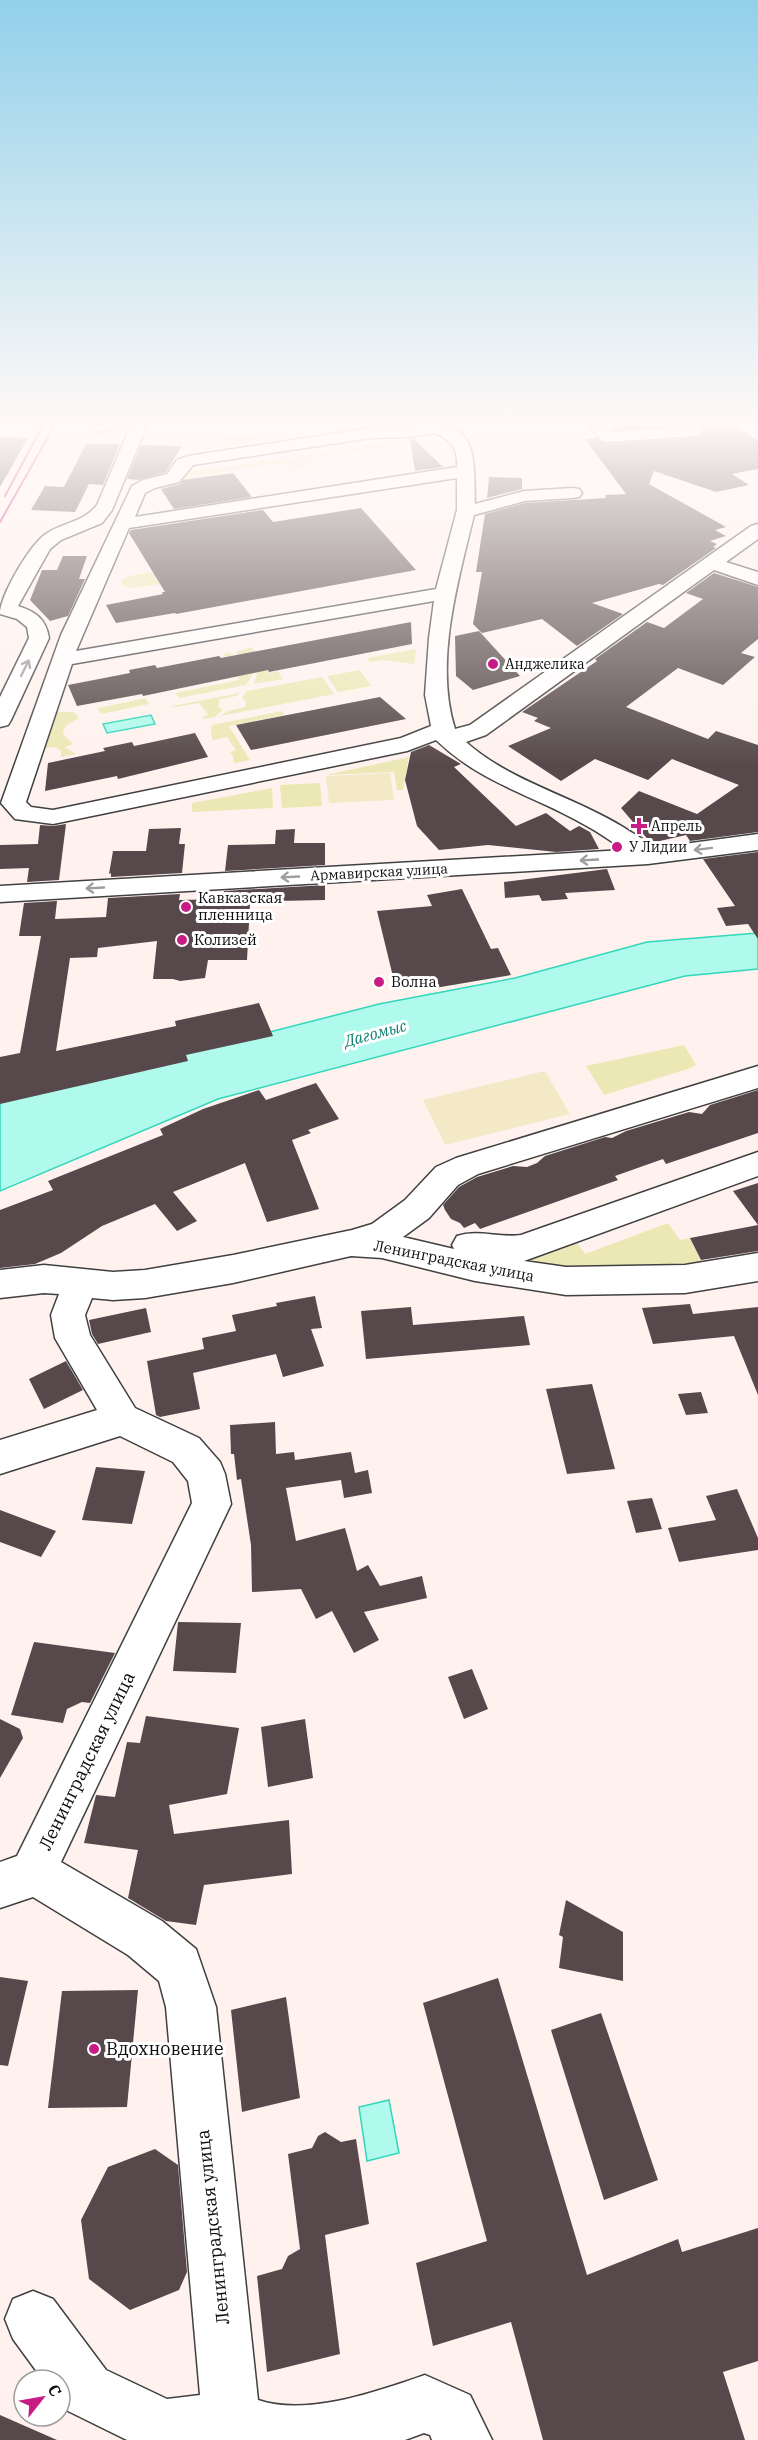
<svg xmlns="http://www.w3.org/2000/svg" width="758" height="2440" font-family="'IBM Plex Serif',serif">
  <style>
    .green { fill: #ece8b5 }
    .pitch { fill: #f3e9c7 }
    .water { fill: #affaec; stroke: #31d6bb; stroke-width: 1.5 }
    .building { fill: #57494b }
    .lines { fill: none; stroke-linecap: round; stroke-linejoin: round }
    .minor-casing { stroke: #404040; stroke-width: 3 }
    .minor { fill: #fff; fill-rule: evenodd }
    .rail { stroke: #c71c84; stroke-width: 2 }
    .oneway { stroke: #9e9e9e }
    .poi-dot { fill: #c71c84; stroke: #fff; stroke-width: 2 }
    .labels { text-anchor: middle; stroke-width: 6; stroke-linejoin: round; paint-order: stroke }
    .far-poi-label { font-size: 14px; fill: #0d0d0d; stroke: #fff; text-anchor: start }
    .far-street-label { font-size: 14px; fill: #0d0d0d; stroke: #fff }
    .poi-label { font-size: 15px; fill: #0d0d0d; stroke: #fff; text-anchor: start }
    .street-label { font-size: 15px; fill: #0d0d0d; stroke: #fff }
    .water-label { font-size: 16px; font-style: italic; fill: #0f8274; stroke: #fff }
    .near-street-label { font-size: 18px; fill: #0d0d0d; stroke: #fff }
    .near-poi-label { font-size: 18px; fill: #0d0d0d; stroke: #fff; text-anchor: start }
  </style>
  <rect width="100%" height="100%" fill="#fff2ee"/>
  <path class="green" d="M393 441 397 445 310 459 318 468 317 469 300 460 298 456Z
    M291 457 311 469 301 467 292 473 284 463 193 477 195 479 170 483 180 477 191 475 189 472Z
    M192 565 200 577 136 588 126 587 121 583 122 579 129 576Z
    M252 647 269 673 278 671 283 679 254 684 258 670 238 657 236 652Z
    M416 649 414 664 383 660 370 662 367 658Z
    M231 652 232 658 254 672 246 685 179 698 175 693 239 680 223 654Z
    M360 670 371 686 338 692 327 676Z
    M322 677 334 694 220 716 228 711 245 707 246 702 242 698 247 691Z
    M240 693 237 696 220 699 218 706 223 710 215 717 203 719 202 717 208 715 199 703 176 707 172 706Z
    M146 698 149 704 101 714 98 708Z
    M282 711 284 715 229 726 250 760 234 763 233 756 230 752 236 750 227 737 213 740 211 734 212 725Z
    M52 712H74L79 718 67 725 63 731 64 735 73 744 65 747 76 754 61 757V751C55 745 46 747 40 752Z
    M409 757 403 790H397L394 772 326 775Z
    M320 783 322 806 282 808 280 785Z
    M272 788 273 808 192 812V803Z
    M684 1045 696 1065 691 1068 604 1095 586 1066Z
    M668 1223 680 1240 690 1238 702 1263 648 1275 503 1269 484 1259 572 1236 585 1254Z"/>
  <path class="pitch" d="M265 434 266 441 220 447 221 436Z
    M390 773 394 800 329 803 326 776Z
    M545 1071 570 1114 445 1145 423 1100Z"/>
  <path class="water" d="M151 715 155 724 107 733 103 724Z
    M758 933V969L685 976 218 1099 0 1191V1101L379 1004 515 978 647 942Z
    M389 2100 399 2153 367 2161 359 2107Z"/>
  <path class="building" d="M611 425H685L615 430Z
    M699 425H734L758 441V469L732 474 749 485 716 492 654 471 649 484 726 527 715 530 726 536 710 541 717 544 713 547 716 548 663 585 659 584 592 603 623 614 577 646 542 619 482 633 473 624 482 572H476L485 514 525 503 606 498 605 495 626 494 585 439 597 438 602 443 608 444 697 438 707 432Z
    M0 437 28 438 0 487Z
    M410 439H414L443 467 415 471Z
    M86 444H120L103 485 89 484 75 512 31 510 45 486 64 487Z
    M141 445 182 446 166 472 138 480 127 479Z
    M233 473 252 497 174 509 161 489 180 484 183 480Z
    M489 477 522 478V489L487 498Z
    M361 508 416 570 176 614 175 613 116 623 106 605 163 594 162 592H165L129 533 131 530 263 510 273 522Z
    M63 556H87L79 579H85L68 616 50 621 30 600 42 570H57Z
    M714 573 758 587V639L741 653 755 657 723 685 678 668 626 707 708 739 716 731 758 745V832L690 841 686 835 651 843 621 808 639 791 697 814 739 785 672 759 648 780 595 759 561 781 508 746 551 728 534 721 538 718 522 712 597 661 595 659 647 622 664 628 703 599 686 593Z
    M411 622 412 644 269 672 268 670 143 696 142 694 77 706 68 685 130 673 129 670 155 665 157 668 219 656 221 658Z
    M479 631 520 676 473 690 456 676 455 636Z
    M380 697 406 719 251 750 236 725Z
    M195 733 208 757 118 779 117 776 45 791 48 763 105 751 103 748 132 742 134 746Z
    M429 745 461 764 454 767 516 826 546 813 570 831 579 826 590 832 599 849 556 852 488 845 439 850 417 826 405 780 411 752Z
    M66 824 59 880 27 882 29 868 0 869V845L38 844 40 825 53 826Z
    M181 828 179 844H185L182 873 111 877V873L109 874 113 851H146L149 829Z
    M295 829 294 843H325V865L225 871 228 845 275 844 276 830Z
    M758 852V939L748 924 726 926 717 908 735 906 703 859Z
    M607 869 615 890 565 893 568 899 542 901 539 895 505 898 504 882Z
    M325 885V900L278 901V904H250L247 960H208L205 978 180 981 173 979H153L157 941 98 948 97 957 70 958 56 1051 176 1026 175 1021 259 1003 273 1036 186 1055 188 1061 0 1104V1057L20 1053 41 936H19L24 903 57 901 55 919 106 917 108 898 180 894 179 900 223 899 224 891Z
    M462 889 491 949 498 948 511 975 429 989 428 986 396 989 377 911 432 906 427 895Z
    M316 1083 339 1119 308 1130 311 1133 292 1140 319 1209 267 1222 245 1163 173 1192 197 1221 177 1231 155 1204 102 1226 61 1253 35 1264 0 1268V1210L53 1190 48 1181 163 1135 160 1129 203 1109 259 1090 266 1100Z
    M758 1090V1133L666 1164 663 1159 615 1176 618 1180 480 1229 475 1223 464 1228 460 1223 451 1219 445 1210 443 1205 459 1187 477 1177 513 1166 527 1167 537 1163 545 1156 605 1137 612 1138 626 1131 689 1112 702 1114 710 1105Z
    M758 1183V1225L733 1191Z
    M758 1225V1251L701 1260 690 1238Z
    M315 1296 322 1328 311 1329 324 1366 283 1377 276 1354 193 1373 200 1409 160 1417 156 1415 147 1361 204 1349 202 1338 236 1331 232 1315 277 1306 276 1303Z
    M690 1304 693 1314 758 1307V1395L734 1336 653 1344 642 1308Z
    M411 1307 413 1325 524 1316 530 1345 366 1359 361 1311Z
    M146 1308 151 1332 98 1344 92 1334 89 1320Z
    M66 1361 83 1390 44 1409 29 1379Z
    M592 1384 615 1469 567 1474 546 1389Z
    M701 1392 708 1413 686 1415 678 1394Z
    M275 1422 276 1454 294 1452 295 1460 351 1452 355 1473 368 1470 372 1493 344 1498 341 1480 286 1488 296 1541 345 1528 357 1571 368 1565 380 1586 422 1576 427 1598 364 1612 379 1640 354 1653 332 1611 316 1619 301 1589 252 1592 251 1545 241 1479 237 1480 234 1454H231L230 1425Z
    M96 1467 145 1471 132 1524 82 1520Z
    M737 1489 758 1538V1550L679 1562 668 1528 716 1520 706 1496Z
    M652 1498 662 1529 636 1533 627 1501Z
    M0 1510 56 1531 41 1557 0 1542Z
    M178 1622 241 1623 236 1673 173 1671Z
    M34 1642 115 1653 90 1703 82 1702 67 1709 63 1723 11 1715Z
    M472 1669 488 1709 464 1719 448 1677Z
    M146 1716 239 1728 227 1794 169 1805 174 1834 289 1820 292 1874 204 1885 196 1925 166 1921 128 1898 138 1850 84 1843 96 1795 115 1797 127 1742 140 1743Z
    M0 1719 20 1729 23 1738 0 1778Z
    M305 1719 313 1778 268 1787 261 1727Z
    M566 1900 623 1932V1981L559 1968 563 1937 559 1935Z
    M0 1977 28 1981 8 2066 0 2065Z
    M498 1978 587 2275 678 2239 682 2252 758 2228V2361L723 2372 745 2440H543L511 2322 433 2346 416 2263 487 2241 423 2003Z
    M138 1990 127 2107 48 2108 62 1991Z
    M286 1997 300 2098 242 2112 231 2010Z
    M601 2013 658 2180 604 2200 551 2030Z
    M325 2132 341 2142 356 2139 369 2224 325 2235 340 2354 267 2372 257 2276 282 2269 288 2256 300 2249 288 2154 312 2148 318 2136Z
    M155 2149 178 2165 187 2272 179 2290 130 2310 89 2279 81 2220 108 2167Z
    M0 2415 57 2440H0Z"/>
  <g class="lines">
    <g class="minor-casing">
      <path id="minor" d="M90 425H116L114 428 97 432 91 430 89 427Z
        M131 425H147L112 510 102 523 61 540 50 549 18 606C36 612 46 619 49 638L11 720 8 725 0 727V697L29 638 27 627 17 619 0 614C0 596 31 541 49 532 66 522 85 521 97 505Z
        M412 425C478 419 474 450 475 504L524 491 573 488 579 489 582 493 579 497 573 498 525 501 474 515C458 581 434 663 455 729L470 725 751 526 758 524V539L726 562 758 572V585L714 570 486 735 466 742C511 782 573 796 623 827 633 834 645 839 654 848L758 834V850L648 864 0 902V886L624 850C611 841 598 832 585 825 532 794 483 785 436 740L407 751 53 824 15 819 1 803 61 635 132 486 143 480 167 474 177 460 188 456 371 428 413 427ZM434 433C452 440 458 449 457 467L135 517 145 493 155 488 179 482 193 465 371 438 411 437ZM457 478V510L436 589 76 651 129 528ZM434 601 429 638 425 695 431 726 401 738 53 810 31 807 26 802 72 664Z
        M589 425H606L612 432 697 426 705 431 697 436 608 442 602 441Z
        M758 1066V1088L478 1174 458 1185 429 1218 403 1237 454 1249 452 1245 457 1236C478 1229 499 1238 521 1235L758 1152V1176L524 1261 566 1267 685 1265 758 1253V1281L685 1293 566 1295 475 1281 382 1258 351 1256 233 1283 145 1298 113 1300 92 1298 85 1315 90 1335 135 1408 199 1438 220 1462 225 1474 231 1504 61 1862 162 1921 196 1949 216 2007 258 2400C307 2417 378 2391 425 2375L470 2395 492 2440H432L430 2435 424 2433 405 2440H127L66 2410 60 2403V2380H43L13 2339 5 2319 13 2299 33 2291 53 2299 106 2370 167 2399 200 2395 166 2007 159 1981 128 1955 33 1897 0 1908V1862L17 1856 192 1503 188 1481 173 1462 120 1436 0 1474V1440L97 1410 55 1338 51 1315 59 1294 44 1293 0 1298V1270L44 1265 113 1272 145 1270 233 1255 352 1230 372 1224 405 1200 436 1167 456 1158Z"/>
    </g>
    <use href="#minor" class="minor"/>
    <path class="rail" d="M5 496 43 425
      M0 522 55 425"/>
  </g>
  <defs><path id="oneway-shaft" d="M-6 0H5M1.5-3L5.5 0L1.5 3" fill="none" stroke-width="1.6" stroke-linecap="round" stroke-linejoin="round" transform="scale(1.5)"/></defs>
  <g class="oneway">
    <use href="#oneway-shaft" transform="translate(25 668) rotate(-64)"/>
    <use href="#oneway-shaft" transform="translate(703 849) rotate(173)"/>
    <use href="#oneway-shaft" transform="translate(589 860) rotate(177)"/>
    <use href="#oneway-shaft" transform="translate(290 877) rotate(177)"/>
    <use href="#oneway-shaft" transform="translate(95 888) rotate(177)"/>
  </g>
  <linearGradient id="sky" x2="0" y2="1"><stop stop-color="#91d0ea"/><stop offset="0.55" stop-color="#fff9f7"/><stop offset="1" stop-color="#fff9f7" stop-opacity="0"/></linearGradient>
  <rect width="758" height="766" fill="url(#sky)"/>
  <g class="poi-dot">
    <circle cx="493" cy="664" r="6"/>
    <path d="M636 817h6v6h6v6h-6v6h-6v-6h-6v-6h6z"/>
    <circle cx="617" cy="847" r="6"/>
    <circle cx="186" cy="907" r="6"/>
    <circle cx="182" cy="940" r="6"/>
    <circle cx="379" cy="982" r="6"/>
    <circle cx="94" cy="2049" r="6"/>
  </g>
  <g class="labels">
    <g class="far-poi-label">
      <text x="505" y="669">Анджелика</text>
      <text x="651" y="831">Апрель</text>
      <text x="629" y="852">У Лидии</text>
    </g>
    <g class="far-street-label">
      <text transform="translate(379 872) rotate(-3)" y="5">Армавирская улица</text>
    </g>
    <g class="poi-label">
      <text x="198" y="903">Кавказская<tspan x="198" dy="17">пленница</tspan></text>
      <text x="194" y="945">Колизей</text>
      <text x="391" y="987">Волна</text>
    </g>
    <g class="street-label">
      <text transform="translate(454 1261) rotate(11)" y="5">Ленинградская улица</text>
    </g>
    <g class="water-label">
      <text transform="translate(375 1033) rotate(-15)" y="6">Дагомыс</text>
    </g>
    <g class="near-street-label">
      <text transform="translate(87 1761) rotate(-64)" y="6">Ленинградская улица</text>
      <text transform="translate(213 2227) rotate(-96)" y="6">Ленинградская улица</text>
    </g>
    <g class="near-poi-label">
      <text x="106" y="2055">Вдохновение</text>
    </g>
  </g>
  <g transform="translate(42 2398) rotate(59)"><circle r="28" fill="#ffffff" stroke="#9e9e9e" stroke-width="1.5"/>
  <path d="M0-4.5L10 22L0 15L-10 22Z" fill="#c71c84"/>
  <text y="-9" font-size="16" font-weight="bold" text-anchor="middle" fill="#0d0d0d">С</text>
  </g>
</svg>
